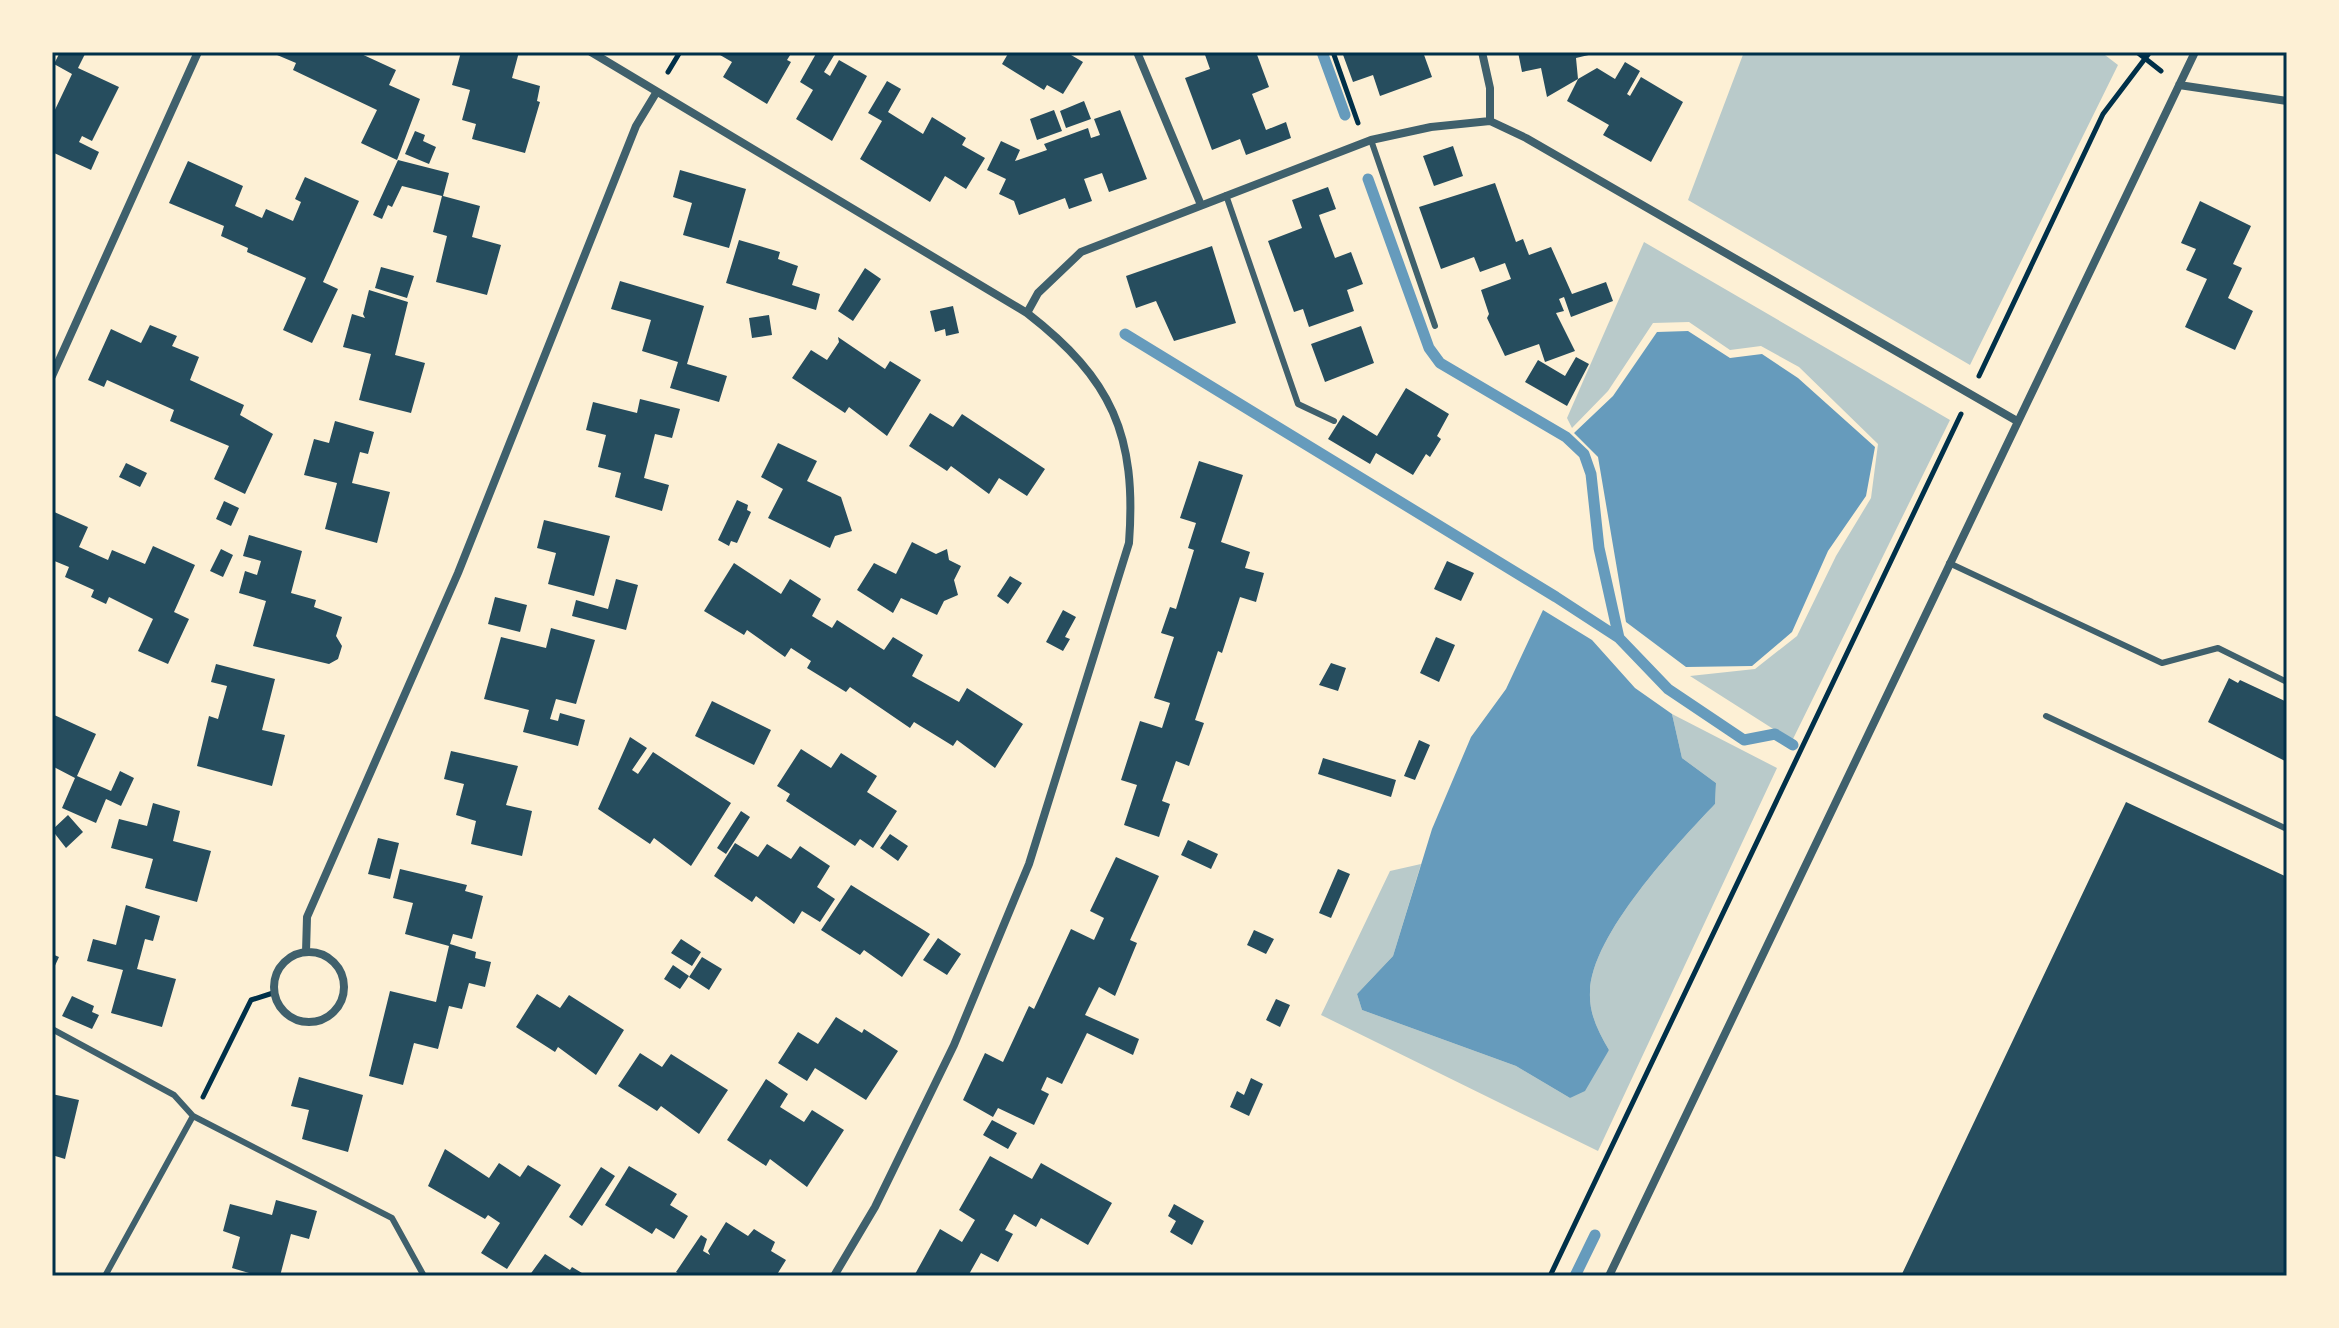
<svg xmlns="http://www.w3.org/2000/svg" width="2339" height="1328" font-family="Helvetica,sans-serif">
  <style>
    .green { fill: #b9caca }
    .water { fill: #669bbc }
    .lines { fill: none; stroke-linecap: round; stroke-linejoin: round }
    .stream { stroke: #669bbc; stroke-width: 11 }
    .building { fill: #264d5e }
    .path { stroke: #003049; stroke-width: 5 }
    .service { stroke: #3f606c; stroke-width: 6 }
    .minor { stroke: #3f606c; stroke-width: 8 }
    .neatline { fill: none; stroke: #003049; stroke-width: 3 }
  </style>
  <rect width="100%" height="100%" fill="#fdf0d5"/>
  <path class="green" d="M1744 52H2101L2118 65 1970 365 1688 200Z
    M1644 242 1950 420 1792 741 1690 676 1755 669 1797 636 1836 556 1871 498 1878 444 1799 367 1761 346 1730 350 1689 322 1653 323 1608 391 1572 428 1567 418Z
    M1672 714 1777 768 1598 1151 1321 1015 1390 871 1421 864 1393 956 1357 994 1362 1010 1516 1066 1570 1098 1609 1050C1598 1031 1589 1014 1590 992 1591 935 1677 844 1715 804L1716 783 1682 758Z"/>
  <path class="water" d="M1688 331 1730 358 1762 354 1798 378 1875 447 1866 496 1828 551 1792 632 1752 666 1686 667 1626 622 1598 457 1574 433 1613 396 1657 332Z
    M1543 610 1592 640 1635 688 1672 714 1682 758 1716 783 1715 804C1677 844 1591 935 1590 992 1589 1014 1598 1031 1609 1050L1585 1091 1570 1098 1516 1066 1362 1010 1357 994 1393 956 1432 829 1471 737 1506 689Z"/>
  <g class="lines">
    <path class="stream" d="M1322 52 1345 115
      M1368 179 1429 348 1440 363 1566 437 1584 454 1591 474 1599 548 1619 638 1668 689 1744 740 1775 734 1793 745
      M1125 334 1556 597 1619 638
      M1575 1276 1595 1235"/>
  </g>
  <path class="building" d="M60 52H86L78 68 119 87 92 141 82 136 79 142 99 152 91 170 52 152V116L72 74 54 64Z
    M270 52H357L396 70 389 85 420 99 397 160 361 143 377 110 293 70 296 63Z
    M461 52H519L512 78 540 86 537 101 540 102 525 153 472 139 476 124 462 120 470 90 452 85Z
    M715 52H792L787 60 791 62 767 104 723 77 732 62Z
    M817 52H836L824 72 830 76 839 60 867 76 832 141 796 119 813 90 800 82Z
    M1009 52H1066L1083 62 1063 94 1047 85 1044 90 1002 64Z
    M1204 52H1256L1269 87 1252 94 1266 130 1286 122 1291 138 1246 155 1240 139 1212 150 1185 78 1210 69Z
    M1342 52H1423L1432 77 1380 96 1373 75 1353 82Z
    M1518 52H1597V53L1576 58 1578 79 1547 97 1541 68 1522 72Z
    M1625 62 1640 71 1627 94 1630 96 1641 77 1683 102 1651 162 1603 135 1609 125 1567 101 1578 79 1597 68 1615 79Z
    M887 81 901 89 888 112 923 134 932 117 966 138 962 145 985 158 966 189 945 176 930 202 860 159 882 121 868 113Z
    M1084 101 1091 119 1066 128 1060 111Z
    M1054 110 1062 131 1037 140 1030 119Z
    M1120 110 1147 179 1109 192 1102 173 1084 179 1092 201 1069 209 1065 198 1019 215 1014 201 999 194 1006 179 987 170 1001 141 1020 150 1015 161 1047 150 1044 144 1088 128 1091 138 1100 135 1094 119Z
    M415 131 425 135 423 141 436 147 429 164 405 154Z
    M1453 146 1463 176 1434 186 1423 156Z
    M398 160 449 173 443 196 480 206 472 237 501 245 487 295 436 282 447 236 433 232 442 196 402 186 392 207 388 205 382 219 373 215Z
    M188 161 243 186 235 206 262 218 266 209 293 221 301 202 295 199 305 177 359 201 323 282 338 289 312 343 283 330 306 278 247 252 248 248 221 236 224 226 169 203Z
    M680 170 746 189 729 248 683 235 692 203 673 197Z
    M1495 183 1516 242 1523 239 1529 255 1551 247 1572 294 1606 282 1613 301 1571 317 1564 297 1559 299 1564 311 1556 313 1575 351 1545 362 1539 344 1505 356 1487 318 1489 314 1481 290 1511 279 1505 263 1480 272 1474 257 1441 269 1419 207Z
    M1328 187 1336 209 1319 215 1321 221 1335 258 1351 252 1363 284 1347 290 1354 311 1309 327 1303 309 1294 312 1268 241 1302 228 1292 200Z
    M2200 201 2251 226 2233 264 2242 268 2228 298 2253 311 2235 350 2185 327 2207 279 2186 270 2196 249 2181 243Z
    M739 240 780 252 778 259 798 266 792 285 820 294 816 310 726 283Z
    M1212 246 1236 323 1174 341 1156 301 1136 308 1126 276Z
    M381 267 414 276 407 298 375 288Z
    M865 268 881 279 853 321 838 311Z
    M620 281 704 306 687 364 727 376 719 402 670 388 678 362 642 351 651 320 611 309Z
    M369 290 408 302 395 355 425 363 411 413 359 400 371 354 343 347 352 314 365 318 363 314Z
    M953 306 959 333 946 336 945 329 935 332 930 311Z
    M769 315 772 335 752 338 749 318Z
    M150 325 177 336 172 346 199 357 190 380 244 405 240 415 273 434 245 494 214 479 229 446 170 421 174 410 107 380 104 387 88 380 111 329 141 343Z
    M1361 326 1374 363 1325 382 1311 344Z
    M838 337 885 369 890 361 921 380 887 436 849 407 845 413 792 378 811 350 827 360 839 342Z
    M1576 357 1589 364 1567 406 1525 382 1538 360 1565 376Z
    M1406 388 1449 414 1437 436 1441 439 1430 457 1426 454 1413 475 1376 453 1370 464 1328 439 1343 415 1377 436Z
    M640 399 680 409 672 438 655 434 644 478 669 485 662 511 615 497 621 473 598 467 606 435 586 430 593 402 637 413Z
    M930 413 953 427 962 414 1045 469 1027 496 999 478 989 494 951 466 947 471 909 446Z
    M335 421 374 432 368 454 360 452 352 483 390 492 377 543 325 529 337 483 304 475 314 439 329 443Z
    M778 443 817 461 807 481 841 497 852 531 835 536 830 548 768 518 783 489 761 477Z
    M1199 461 1243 475 1221 542 1250 552 1245 568 1264 573 1256 602 1240 597 1222 653 1218 651 1195 720 1204 723 1189 766 1176 761 1162 801 1170 804 1159 837 1124 825 1137 785 1121 780 1140 721 1162 728 1170 703 1154 698 1174 637 1161 633 1170 607 1176 609 1194 550 1188 548 1196 523 1180 518Z
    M126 463 147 473 140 487 119 477Z
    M737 500 748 505 747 510 751 512 737 543 731 541 729 546 718 540Z
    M224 501 239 508 231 526 216 519Z
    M52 511 88 527 79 547 108 560 112 550 145 564 153 546 195 565 174 612 189 619 168 664 138 651 153 619 109 597 106 604 91 597 94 590 65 577 69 567 52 560Z
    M544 520 610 536 594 596 548 584 556 553 537 548Z
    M249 535 302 551 291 593 316 600 314 607 342 617 336 636 342 646 338 659 329 664 253 646 266 601 239 593 245 571 257 575 261 561 243 556Z
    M912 542 936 554 947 549 949 560 961 566 954 580 958 595 944 601 937 615 901 598 893 613 857 590 874 563 896 574Z
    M221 549 233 555 223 577 210 571Z
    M1447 561 1474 573 1461 601 1434 589Z
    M734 563 781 594 790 579 821 599 812 616 832 628 837 620 884 650 893 637 923 655 912 676 959 702 967 688 1023 724 995 768 957 740 953 746 914 722 910 728 850 687 846 692 807 668 811 661 791 648 785 657 747 630 744 635 704 611Z
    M1010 576 1022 583 1008 604 997 596Z
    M616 579 638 585 626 630 572 616 576 600 608 609Z
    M495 597 527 605 520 632 488 624Z
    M1063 610 1076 617 1065 637 1070 639 1063 651 1046 642Z
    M551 628 595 640 576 704 556 699 550 719 558 721 560 713 585 720 578 746 523 732 529 710 484 699 501 637 546 648Z
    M1436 637 1455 645 1439 682 1420 673Z
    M1331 663 1346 668 1338 691 1319 685Z
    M216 664 275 679 262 730 285 735 272 786 197 766 209 716 218 719 227 686 211 682Z
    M2229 678 2238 683 2240 680 2287 702V762L2208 722Z
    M712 701 771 730 754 765 695 736Z
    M52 714 96 734 77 776 111 791 120 771 134 778 121 806 106 799 96 823 62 808 75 778 52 766Z
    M630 737 647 748 632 770 638 774 653 752 731 803 691 866 654 838 650 844 598 809Z
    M1419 740 1430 745 1415 780 1404 776Z
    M801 749 831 768 841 753 877 776 867 792 897 811 873 848 860 839 855 846 786 801 790 794 777 786Z
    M451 751 518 766 506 805 532 811 522 856 471 844 476 821 456 815 464 784 444 779Z
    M1323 758 1396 780 1391 797 1318 774Z
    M2126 802 2287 877V1276H1901Z
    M153 803 180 811 173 841 211 851 197 902 145 888 153 859 111 848 119 819 147 826Z
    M741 811 750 817 726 854 717 848Z
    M68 815 83 832 66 848 52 830Z
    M890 834 908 846 898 861 880 848Z
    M378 838 399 843 390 879 368 874Z
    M1188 840 1218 854 1211 869 1181 855Z
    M735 843 758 857 767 844 791 859 800 846 830 866 817 887 835 899 820 922 802 911 794 924 756 896 752 902 714 876Z
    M1116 857 1159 876 1130 940 1137 943 1115 996 1099 987 1085 1015 1139 1039 1133 1055 1087 1033 1062 1084 1047 1077 1041 1090 1049 1094 1034 1125 998 1108 993 1117 963 1100 985 1053 1003 1062 1029 1006 1034 1009 1071 929 1094 940 1104 918 1090 911Z
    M400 869 467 885 465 891 483 896 472 939 453 934 450 944 476 952 475 958 491 962 485 987 469 983 462 1009 449 1006 438 1049 414 1043 403 1085 369 1076 390 991 436 1002 449 946 405 934 413 903 393 898Z
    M1338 869 1350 874 1331 918 1319 913Z
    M851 885 930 934 902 977 864 950 860 955 821 930Z
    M126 905 160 916 153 941 145 939 137 969 176 979 162 1027 111 1013 123 970 87 961 93 939 116 945Z
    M1254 930 1274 939 1266 954 1247 945Z
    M938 938 961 954 947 975 923 960Z
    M681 939 701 952 692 966 671 953Z
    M52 954 59 957 52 972Z
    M702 957 722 969 709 990 689 977Z
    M673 965 689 976 680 989 664 979Z
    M537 994 560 1008 569 995 624 1030 596 1075 558 1047 555 1052 516 1027Z
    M72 996 94 1006 92 1012 99 1015 92 1029 62 1016Z
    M1276 999 1290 1005 1280 1027 1266 1020Z
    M836 1017 862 1033 864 1029 898 1051 866 1100 815 1068 807 1081 778 1063 798 1032 818 1044Z
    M640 1053 662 1067 671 1054 728 1090 699 1134 661 1106 657 1111 618 1086Z
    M299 1077 363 1095 348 1152 302 1139 309 1110 291 1106Z
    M1251 1078 1263 1084 1249 1116 1230 1107 1237 1091 1244 1095Z
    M766 1079 788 1094 780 1107 804 1122 812 1110 844 1130 807 1187 770 1159 766 1166 727 1140Z
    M52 1094 79 1100 65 1159 52 1155Z
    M992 1120 1017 1133 1008 1149 983 1135Z
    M445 1149 489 1178 499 1163 520 1177 528 1165 561 1185 507 1269 481 1253 500 1223 488 1215 485 1219 428 1186Z
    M990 1156 1032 1179 1041 1163 1112 1203 1088 1245 1041 1218 1036 1227 1014 1214 1005 1230 1013 1234 998 1262 981 1253 968 1276H914L940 1229 962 1242 975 1220 959 1210Z
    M629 1166 677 1194 670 1205 688 1216 674 1239 656 1228 652 1234 605 1205Z
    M601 1167 615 1176 582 1226 569 1217Z
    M276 1200 317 1211 309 1239 291 1234 280 1276H259L232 1268 240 1237 223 1231 230 1204 272 1215Z
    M1174 1204 1204 1221 1192 1245 1170 1232 1176 1221 1168 1216Z
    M726 1222 748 1236 754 1229 775 1242 771 1251 786 1260 776 1276H683L676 1272 701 1235 707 1239 703 1251 710 1255 708 1251Z
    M545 1254 570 1270 572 1267 587 1276H529Z"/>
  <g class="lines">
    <path class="path" d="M1333 52 1358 123
      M2137 52 2161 71
      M668 72 680 52
      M1979 376 2103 114 2150 52
      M203 1097 251 1000 273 993
      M1550 1276 1961 414"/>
    <path class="service" d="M1371 140 1435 326
      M1226 195 1298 404 1334 421
      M1949 563 2162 663 2218 648 2287 682
      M2046 716 2287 829
      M52 1029 174 1095 193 1116 392 1218 424 1276
      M105 1276 193 1116"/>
    <path class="minor" d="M591 52 1027 313C1112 379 1137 435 1129 543L1029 864 954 1045 875 1207 834 1276
      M1137 52 1201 205
      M1482 52 1490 88V121
      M2179 85 2287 101
      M1027 313 1038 293 1081 252 1371 140 1431 127 1490 121 1526 138 2017 421
      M52 376 198 52
      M306 952 307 917 458 573 636 126 656 93
      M274 987a35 35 0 1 1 70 0a35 35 0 1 1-70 0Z
      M1609 1276 2195 52"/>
  </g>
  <rect width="2339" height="1328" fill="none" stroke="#fdf0d5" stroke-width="108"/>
  <rect x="54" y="54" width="2231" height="1220" class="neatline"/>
</svg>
